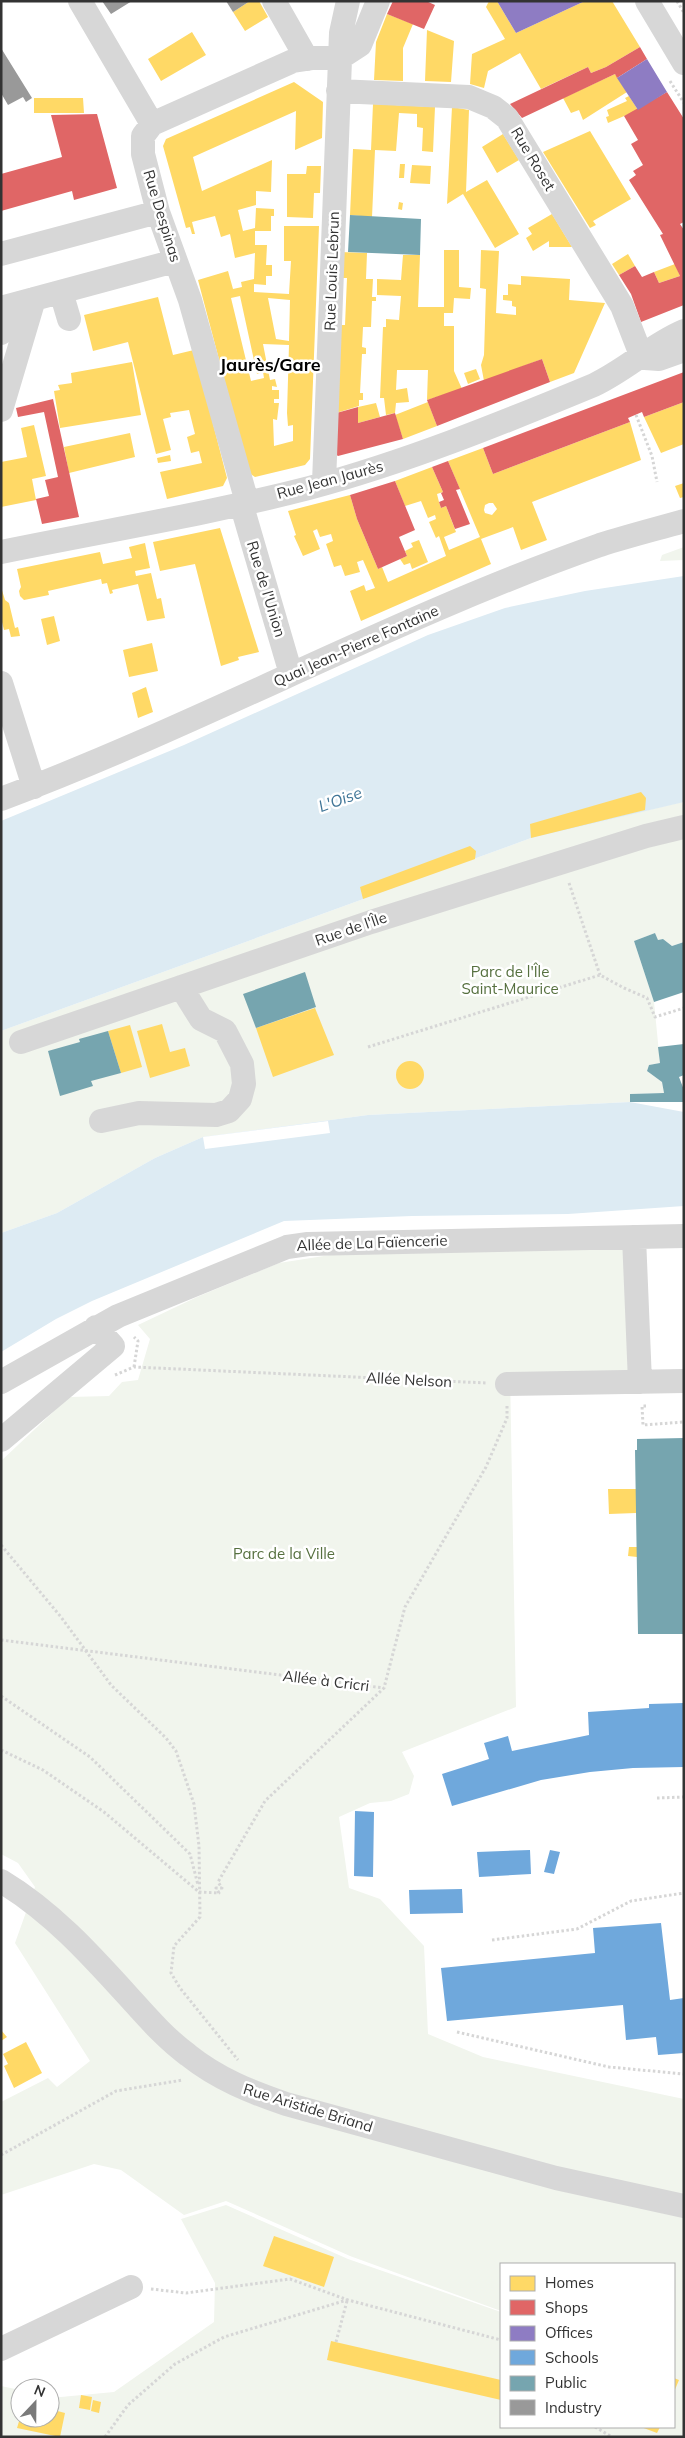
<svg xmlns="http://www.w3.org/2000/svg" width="685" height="2438" font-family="Mulish,sans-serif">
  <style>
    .green { fill: #f1f5ed }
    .water { fill: #ddebf3 }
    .pier { fill: #fff }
    .homes { fill: #ffd966; fill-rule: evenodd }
    .shops { fill: #e06666 }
    .offices { fill: #8e7cc3 }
    .schools { fill: #6fa8dc }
    .public { fill: #76a5af }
    .industry { fill: #999 }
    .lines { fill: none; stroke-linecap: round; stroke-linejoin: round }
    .path { stroke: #d6d6d6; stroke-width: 3; stroke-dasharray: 2.5 2.5; stroke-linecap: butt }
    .minor { stroke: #d7d7d7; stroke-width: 24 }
    .path-bridge { stroke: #d6d6d6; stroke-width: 3; stroke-dasharray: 2.5 2.5; stroke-linecap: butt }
    .labels { text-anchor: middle; stroke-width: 5; stroke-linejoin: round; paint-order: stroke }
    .street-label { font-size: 15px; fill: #333; stroke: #fff }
    .park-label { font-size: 15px; fill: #56703f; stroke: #fff }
    .water-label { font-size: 16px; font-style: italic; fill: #3f7597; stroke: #fff }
    .quarter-label { font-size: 18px; font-weight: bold; fill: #000; stroke: #fff }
  </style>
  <rect width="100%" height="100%" fill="#fff"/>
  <path class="green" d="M684 547V560L660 561 662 555Z
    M682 802 684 810V942L672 946 663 939 658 940 655 933 634 941 654 1002 660 1063 649 1065 647 1071 662 1082 664 1093 630 1094V1102L368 1115 203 1137 155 1158 57 1213 1 1233V1031L531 838Z
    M494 1245 624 1250 629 1372H510L516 1707 402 1752 414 1776 409 1794 391 1801 370 1803 339 1817 349 1888 380 1899 424 1946 428 2034 483 2057 684 2099V2437H1V2386L20 2390V2418H50V2398L114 2392 214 2322 215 2283 181 2219 226 2205 348 2259 501 2312V2427H674V2264H501V2311L350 2256 226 2201 184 2215 121 2170 94 2164 1 2195V2102L48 2078 57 2087 90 2061 15 1943 35 1887 18 1863 1 1854V1461L69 1397 109 1396 122 1382 138 1380 150 1339 138 1325 197 1297 279 1263 343 1253Z"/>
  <path class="water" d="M684 576V802L531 838 1 1031V821L184 745 428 635 505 608 585 591Z
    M630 1102 684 1112V1206L568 1214 412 1216 284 1221 92 1301 56 1319 1 1352V1233L57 1213 155 1158 203 1137 368 1115Z"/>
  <path class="pier" d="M328 1121 330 1133 205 1149 203 1137Z"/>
  <path class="homes" d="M250 1H259L268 17 245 31 233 12Z
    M489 1H497L516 33 585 1H612L640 47 606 67 591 73 588 67 541 89 520 53 488 71 484 88 470 84 472 54 505 39 486 7Z
    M387 14 413 24 403 48V81L374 80 376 42Z
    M427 30 454 41 451 82 425 81Z
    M192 32 206 55 161 81 148 59Z
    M615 74 627 92 583 120 579 110 571 113 563 98Z
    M294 82 323 102 322 138 295 150 296 111 193 157 202 191 272 160 271 192 256 191V205L238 210 243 231 255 228 256 208 274 209V216H271V231H255V245H267L266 265H272V276H266V285L254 284V292L289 294 291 261H284V226H319L310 459 305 465 255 477 249 473 198 280 228 271 233 289 242 287 241 282 254 279 255 253 235 258 230 234 221 237 215 216 192 222 195 234H192L190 227 186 228 163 146 166 139ZM240 296 257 374 260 373 258 367 262 366 264 378 251 381 231 298ZM268 298 290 300 289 341 276 339ZM263 344 289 345 287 413 288 426 293 425V441L274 446 273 419 277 420 279 403H274V399H279V390H272V386L277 387 275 379 270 380Z
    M629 96 638 110 608 123 606 117 609 116 607 110 627 101 625 98Z
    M34 98H83L84 113H34Z
    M373 104 435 107 433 152 422 151 423 128 417 127V114L399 113 396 151 375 150 372 217 350 215 353 149 371 150Z
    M452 107 469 110 466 192 487 180 519 234 495 248 463 194 447 204Z
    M590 131 631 199 593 221 596 225 590 228 543 152Z
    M503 134 519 160 497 173 482 147Z
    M400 164H405L404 178H399Z
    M412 165 431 166 430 184 410 183Z
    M307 166H321L320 193H314L313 218 287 217V174H306Z
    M399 202 403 203 402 210 398 209Z
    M552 214 572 247H549V241L533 251 526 238 532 234 528 228Z
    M444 250H459V287L471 288 470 299 454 298 453 313H444V326H454V371L462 389 427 400 428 370H397L396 390 407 388 409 402 396 403 395 413 386 415 384 398H380L383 327H386V319L399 320 401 296 377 295V279L401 280 403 255H420L418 307H444Z
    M481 250 499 251 496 313 516 315V307L512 306V301L503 300V295H508V284L521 285V276L570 279 569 300 605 303 574 373 550 382 542 359 484 381 481 365 484 355 486 289 480 288Z
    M340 252 367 253 366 279H373L372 297H376V301H372L371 327H363L362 347 366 348V354H362L360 393H363V400H359V406L333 414 337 325H345L347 278H339Z
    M628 254 635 266 619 275 612 264Z
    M675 264 680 276 659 283 654 272Z
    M158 297 173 355 194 350 227 478 223 486 167 499 160 472 202 463 199 451 191 453 187 437 195 434 189 410 170 413 171 417 163 419 171 450 156 454 128 342 93 351 84 315Z
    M132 362 141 415 60 428 54 391 60 390 58 385 72 383 71 373Z
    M476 369 480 379 468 384 464 373Z
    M428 402 437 426 403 439 395 415Z
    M684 402V444L661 453 644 417Z
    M376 403 380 417 358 423V407Z
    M630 422 641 460 532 502 547 540 521 550 513 527 481 539 491 564 361 621 350 591 364 585 366 591 375 588 363 560 357 562 360 572 345 576 341 565 334 567 326 544 333 541 331 534 320 537 317 529 313 531 320 549 303 556 294 536 296 535 288 511 350 495 357 519 378 569 382 567 388 582 446 556 439 536 436 538 429 522 436 519 435 515 428 518 421 501 405 506 395 481 432 467 443 492 437 494 439 502 441 508 446 506 456 532 444 537 449 550 480 537 448 461 483 448 493 474ZM489 503H493L497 509 492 515 485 513 484 510 485 505Z
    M34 425 46 476 32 479 36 500 1 507V462L27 457 21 428Z
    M130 433 135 457 69 473 64 447Z
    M170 455 171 461 158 463 157 458Z
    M684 483V497L680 498 675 486Z
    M220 528 259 652 238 657 239 660 221 666 195 564 160 571 153 542Z
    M419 540 428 562 412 569 410 563 404 565 400 559 407 556 405 551 413 547 411 543Z
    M145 543 150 568 135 571 136 576 151 573 157 599 161 598 165 618 147 621 138 584 112 590 113 593 110 594 107 583 102 584 101 579 48 591 49 595 24 600 20 596 19 591 21 587 17 569 100 552 103 564 132 558 129 547Z
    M1 587 5 600 9 603 15 628 18 627 20 636 11 637 9 629 4 630 1 618Z
    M54 616 60 641 47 645 41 619Z
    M152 643 158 671 129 677 123 650Z
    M146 687 153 712 138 718 132 693Z
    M641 792 646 798 645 810 531 838 530 824Z
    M470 846 476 851 475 859 363 899 360 887Z
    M315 1008 334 1055 273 1077 256 1028Z
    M162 1024 170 1052 185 1048 190 1066 150 1078 137 1031Z
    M130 1025 142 1067 121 1073 108 1031Z
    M396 1075a14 14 0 1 1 28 0a14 14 0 1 1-28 0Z
    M608 1489H636V1513L609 1514Z
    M629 1547H637V1557L628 1556Z
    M1 2030 7 2037 1 2041Z
    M26 2042 42 2073 14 2088 4 2066 8 2064 3 2054Z
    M274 2236 334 2257 324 2287 263 2266Z
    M331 2341 501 2380V2400L327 2360Z
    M674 2378 679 2380 674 2392Z
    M81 2395 92 2397 90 2410 79 2408Z
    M93 2400 101 2402 99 2413 91 2411Z
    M50 2409 65 2413 60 2437 17 2428 20 2418H50Z
    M641 2427H660L657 2433Z"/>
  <path class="shops" d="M393 1H426L435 5 424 29 387 14Z
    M640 47 647 59 617 78 615 74 522 118 510 104 588 67 591 73 606 67Z
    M667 92 684 119V222L680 224 684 230V305L641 322 631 294 619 275 635 266 642 277 654 272 659 283 680 276 660 235 663 234 629 180 636 175 633 171 643 165 631 144 638 140 624 116Z
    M97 114 117 188 74 200 72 191 1 211V174L62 157 51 115Z
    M542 359 550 382 437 426 427 400Z
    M684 372V402L644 417 642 412 628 418 630 422 493 474 483 448Z
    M53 399 79 517 42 524 36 499 49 496 45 480 58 477 44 412 18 417 16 408Z
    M358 407V423L395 413 403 439 338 456 332 451 333 414Z
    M448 461 460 489 456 490 470 524 455 529 446 506 441 508 439 502 444 500 441 493 443 492 432 467Z
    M395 481 415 530 399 537 407 556 378 569 357 519 350 495Z"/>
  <path class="offices" d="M497 1H585L516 33Z
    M647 59 667 92 638 110 617 78Z"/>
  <path class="schools" d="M684 1703V1767L633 1768 590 1772 541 1780 452 1806 442 1774 489 1759 484 1743 508 1736 512 1751 589 1735 588 1712 649 1708V1704Z
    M355 1811 374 1812 373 1877 354 1876Z
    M530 1850 531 1874 479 1877 477 1852Z
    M550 1850 560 1852 554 1874 544 1872Z
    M462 1889 463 1913 410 1914 409 1890Z
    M661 1923 670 2000 684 1998V2053L658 2055 656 2037 626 2040 623 2005 447 2021 441 1968 595 1953 593 1928Z"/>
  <path class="public" d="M350 215 421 219 420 255 348 252Z
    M655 933 658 940 663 939 672 946 684 942V992L654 1002 634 941Z
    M305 972 316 1007 256 1028 243 994Z
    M108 1031 121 1073 91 1081 93 1086 60 1096 48 1051 80 1042 79 1039Z
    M684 1044V1075L679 1077 684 1090V1102H630V1094L664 1093 662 1082 647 1071 649 1065 660 1063 658 1047Z
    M684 1438V1634H638L635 1450H637V1439Z"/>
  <path class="industry" d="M102 1H132L111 14Z
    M226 1H250L233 12Z
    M1 48 32 98 26 102 23 97 8 105 1 93Z"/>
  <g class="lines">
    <path class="path" d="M677 1 684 13
      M670 81 684 103
      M636 415 652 456 657 482
      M569 883 600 975
      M368 1047 600 975 624 988 647 998 655 1017 684 1008
      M134 1367 138 1341 134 1337
      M115 1375 134 1367 487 1383
      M646 1406H642L643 1425 684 1422
      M1 1545 61 1617 111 1685 166 1738 176 1751 194 1804 199 1846 200 1917 174 1946 171 1973 180 1988 238 2060
      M1 1696 90 1757 190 1854 198 1885
      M1 1750 43 1770 104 1812 199 1892
      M657 1798 684 1797
      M199 1892 219 1893 216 1888H222L218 1882 265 1801 384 1688 405 1607 486 1467 507 1418V1405
      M492 1940 577 1929 631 1901 684 1893
      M457 2032 609 2067 684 2074
      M1 2155 116 2091 183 2080
      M151 2289 186 2293 290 2279 348 2300 501 2340
      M336 2342 347 2301
      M595 2427 612 2437
      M105 2437 128 2405 175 2364 224 2337 347 2300"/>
    <path class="minor" d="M80 1 152 124
      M274 1 307 59
      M647 1 684 63
      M340 58 360 45 378 1
      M338 91 469 97 493 107 507 118 622 306 641 355
      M1 254 158 212
      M61 292 69 319
      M1 308 175 261
      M1 333 31 302
      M645 358 659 359 684 350
      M1 410 34 299
      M324 483 341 33 348 1
      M247 502 190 300 158 212 143 154V136L152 124 293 61 313 58H340
      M241 503 291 674
      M1 552C103 531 208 514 309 488 406 462 500 424 594 385 626 370 651 345 684 331
      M1 683 34 787
      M1 799C204 723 395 617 600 545 628 536 656 529 684 521
      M21 1042 371 922 646 836 684 827
      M101 1121 139 1113 216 1115 229 1111 240 1099 244 1084 242 1064 225 1031 201 1019 181 987
      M634 1237 640 1382
      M1 1382 118 1316 287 1247 308 1244 684 1236
      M507 1384 684 1381
      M1 1440 113 1346 96 1327
      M1 1881C51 1911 90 1954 128 1996 147 2017 165 2038 188 2055 218 2079 251 2092 286 2104L556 2178 684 2206
      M1 2349 131 2287"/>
    <path class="path-bridge" d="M1 1640 384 1688"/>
  </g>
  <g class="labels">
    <g class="street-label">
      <text transform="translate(533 159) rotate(59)" y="5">Rue Roset</text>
      <text transform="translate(162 216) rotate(73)" y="5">Rue Despinas</text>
      <text transform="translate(332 271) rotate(-88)" y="5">Rue Louis Lebrun</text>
      <text transform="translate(330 480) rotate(-15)" y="5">Rue Jean Jaurès</text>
      <text transform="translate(266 589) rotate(73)" y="5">Rue de l'Union</text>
      <text transform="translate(356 646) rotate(-24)" y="5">Quai Jean-Pierre Fontaine</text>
      <text transform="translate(351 929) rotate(-19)" y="5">Rue de l'Île</text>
      <text transform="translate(372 1243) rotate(-2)" y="5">Allée de La Faïencerie</text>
      <text transform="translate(409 1380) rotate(3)" y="5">Allée Nelson</text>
      <text transform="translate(326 1681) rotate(7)" y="5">Allée à Cricri</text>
      <text transform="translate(308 2108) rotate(17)" y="5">Rue Aristide Briand</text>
    </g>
    <g class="park-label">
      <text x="510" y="977">Parc de l'Île<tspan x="510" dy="17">Saint-Maurice</tspan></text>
      <text x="284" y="1559">Parc de la Ville</text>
    </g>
    <g class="water-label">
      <text transform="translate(340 799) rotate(-20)" y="6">L'Oise</text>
    </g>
    <g class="quarter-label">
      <text x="270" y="371">Jaurès/Gare</text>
    </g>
  </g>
  <rect width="685" height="2438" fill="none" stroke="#333333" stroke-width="5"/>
  <rect x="500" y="2263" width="175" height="165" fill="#ffffff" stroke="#adadad"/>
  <rect x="510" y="2276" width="25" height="15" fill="#ffd966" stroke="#adadad"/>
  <text x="545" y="2288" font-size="15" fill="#333333">Homes</text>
  <rect x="510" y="2300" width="25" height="15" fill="#e06666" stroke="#adadad"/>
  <text x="545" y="2313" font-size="15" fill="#333333">Shops</text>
  <rect x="510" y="2326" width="25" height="15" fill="#8e7cc3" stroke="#adadad"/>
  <text x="545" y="2338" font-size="15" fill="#333333">Offices</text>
  <rect x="510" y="2350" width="25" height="15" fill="#6fa8dc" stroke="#adadad"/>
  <text x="545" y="2363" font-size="15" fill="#333333">Schools</text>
  <rect x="510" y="2376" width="25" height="15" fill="#76a5af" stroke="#adadad"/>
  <text x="545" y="2388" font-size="15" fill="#333333">Public</text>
  <rect x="510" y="2400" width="25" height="15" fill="#999999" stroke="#adadad"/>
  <text x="545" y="2413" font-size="15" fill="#333333">Industry</text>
  <g transform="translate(35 2403) rotate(22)"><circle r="24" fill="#ffffff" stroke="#adadad"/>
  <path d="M0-4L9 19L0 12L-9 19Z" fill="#7a7a7a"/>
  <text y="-8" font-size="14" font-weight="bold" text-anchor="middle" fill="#333333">N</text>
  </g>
</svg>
